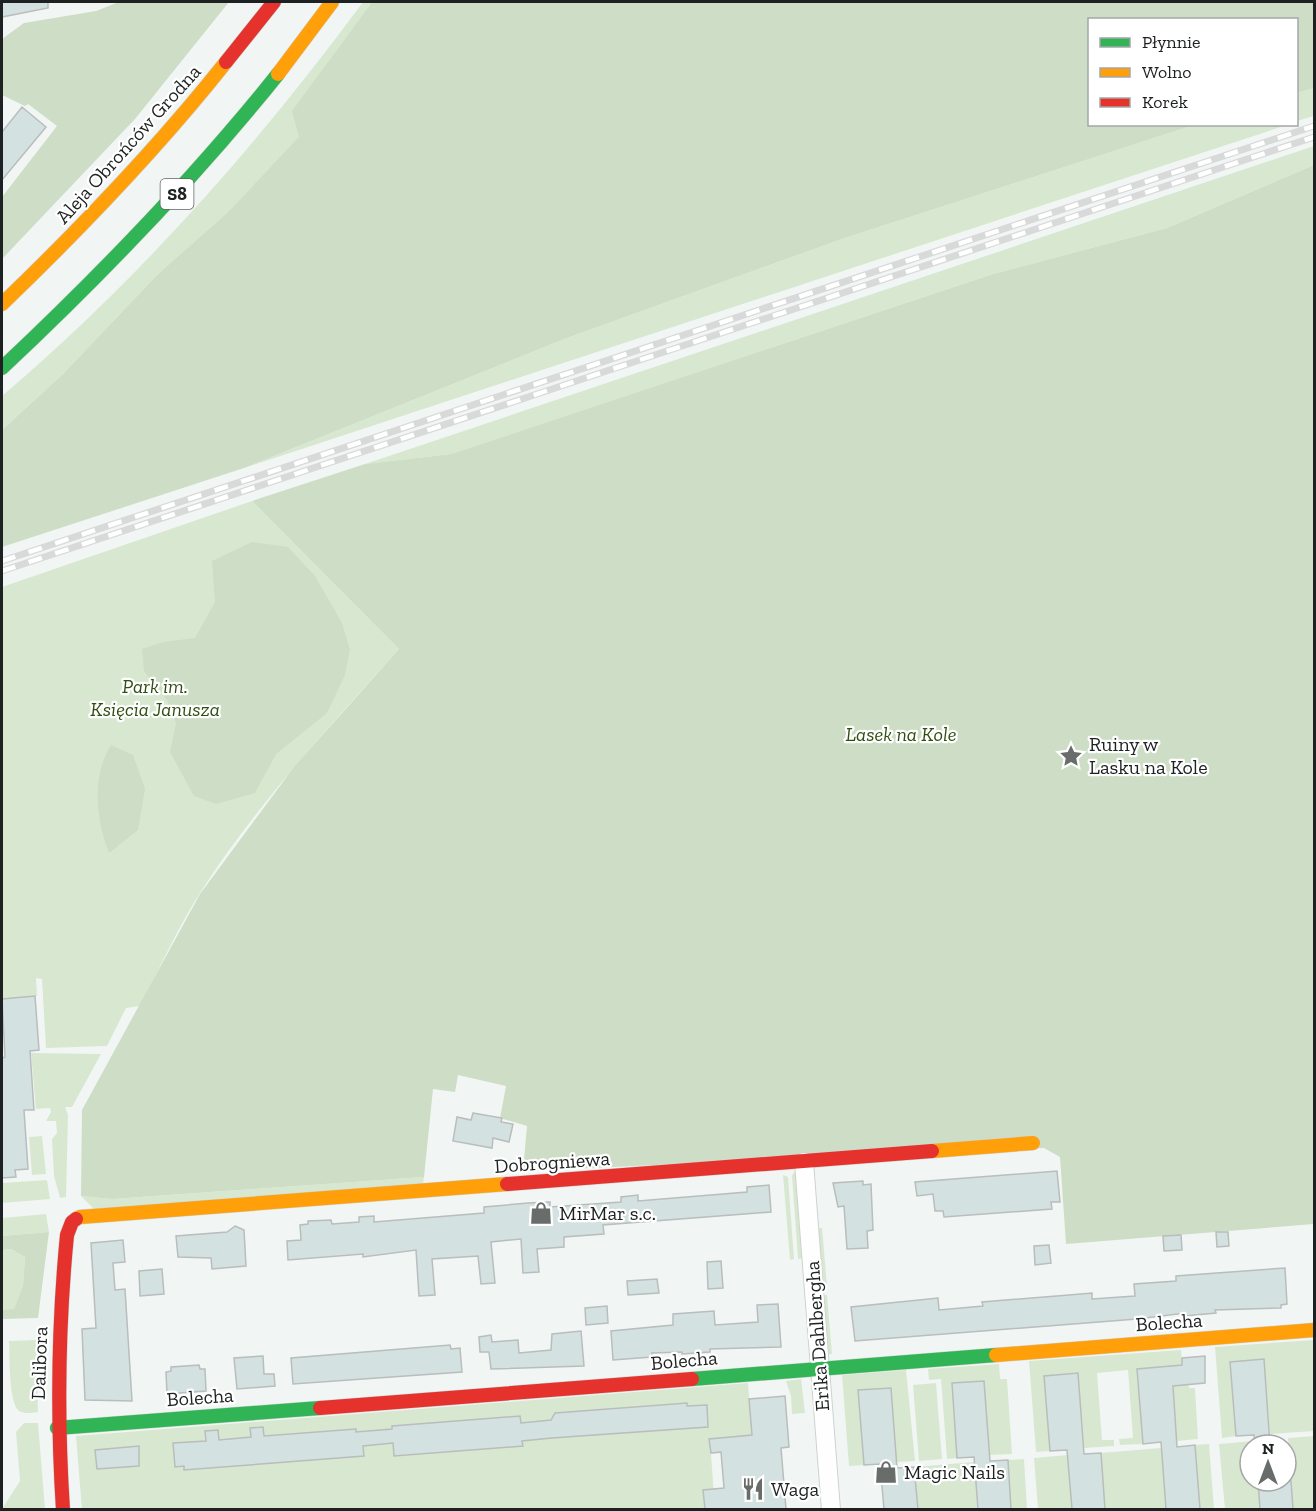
<svg xmlns="http://www.w3.org/2000/svg" width="1316" height="1511" font-family="'Zilla Slab',serif">
  <style>
    .green { fill: #d8e8d0 }
    .forest { fill: #ceddc5 }
    .building { fill: #d3e1e1; stroke: #b9bdbc; stroke-width: 1.5 }
    .lines { fill: none; stroke-linecap: round; stroke-linejoin: round }
    .street-casing { stroke: #ced2d1; stroke-width: 20 }
    .fast-casing { stroke: #ced2d1; stroke-width: 15 }
    .slow-casing { stroke: #ced2d1; stroke-width: 15 }
    .jam-casing { stroke: #ced2d1; stroke-width: 15 }
    .street { stroke: #fdfefd; stroke-width: 18 }
    .fast { stroke: #30b455; stroke-width: 14 }
    .slow { stroke: #ff9f0a; stroke-width: 14 }
    .jam { stroke: #e5322d; stroke-width: 14 }
    .rail-casing { stroke: #d8d9d9; stroke-width: 7 }
    .rail { stroke: #fff; stroke-width: 4.5; stroke-dasharray: 14; stroke-linecap: butt }
    .labels { text-anchor: middle; stroke-width: 4.5; stroke-linejoin: round; paint-order: stroke }
    .shield { fill: #fff; stroke: #626464; stroke-width: 1.5 }
    .shield-label { font-size: 18px; font-weight: bold; fill: #1e2121 }
    .street-label { font-size: 20px; fill: #1e2121; stroke: #fff }
    .park-label { font-size: 20px; font-style: italic; fill: #304e12; stroke: #fff }
    .poi-label { font-size: 20px; fill: #1e2121; stroke: #fff; text-anchor: start }
  </style>
  <rect width="100%" height="100%" fill="#f1f6f4"/>
  <path class="green" d="M363 2H372L293 111 300 137 228 212 159 273 63 374 2 430V396C139 279 256 147 363 2Z
    M1314 88V116L1297 121V93Z
    M1194 125H1287L244 468 567 338 842 239Z
    M1314 146V165L1167 228 993 274 451 454 365 464Z
    M252 501 399 649C329 727 257 804 200 893 177 929 160 968 140 1006L126 1008 107 1046 46 1048 42 979 36 978 37 996 2 999V587Z
    M31 1053 101 1054 72 1107H65L68 1115 66 1197 60 1198 54 1176 52 1139 57 1133 56 1121H46L51 1112 50 1108 36 1109Z
    M42 1136 46 1174 32 1175 29 1137Z
    M794 1172 796 1175 803 1258 798 1259 792 1176Z
    M783 1175 788 1177 794 1259 790 1260Z
    M424 1177 423 1184 94 1209 81 1196 112 1199Z
    M47 1180 50 1199 2 1203V1183Z
    M46 1214 49 1232 2 1236V1218Z
    M817 1228H822L827 1286H821Z
    M11 1249 25 1257 23 1286 14 1310H2V1250Z
    M822 1295H827L832 1354 826 1355Z
    M36 1340 38 1412C32 1413 24 1414 19 1411 8 1402 10 1356 9 1341Z
    M1314 1340V1431L1270 1434 1264 1360 1230 1362 1236 1436 1222 1438 1215 1347Z
    M1181 1350 1183 1374H1188L1189 1388H1195L1198 1439 1177 1441 1171 1367 1137 1369 1143 1444 1120 1445 1119 1439 1133 1438 1128 1370 1097 1373 1102 1440H1114V1446L1084 1448 1078 1374 1044 1376 1050 1451 1036 1452 1029 1361Z
    M999 1364 1000 1379H1007L1012 1454 990 1455 983 1381 952 1383 957 1458 947 1459 941 1379 929 1380 928 1369Z
    M906 1370 915 1461 896 1462 890 1388 858 1391 864 1465 849 1466 842 1375Z
    M801 1379 805 1413 792 1414 791 1396 786 1381Z
    M748 1383 753 1450 711 1454 715 1509 82 1510 76 1436Z
    M936 1383 942 1459 919 1461 913 1385Z
    M24 1423H38L45 1509H2L20 1481 16 1432Z
    M1314 1436V1509H1293L1288 1438Z
    M1254 1441 1255 1445H1250V1481H1258L1260 1509H1225L1219 1444Z
    M1209 1444 1214 1509H1200L1195 1445Z
    M1161 1448 1166 1509H1105L1101 1453Z
    M1068 1455 1072 1509H1038L1034 1458Z
    M1024 1459 1027 1509H1011L1008 1460Z
    M974 1462 978 1509H918L914 1467Z"/>
  <path class="forest" d="M119 2H229L135 119 2 259V197L57 126 28 104 25 106 2 95V39L24 23 96 11Z
    M372 2H1314V88L1297 93 1296 20H1090V124L1194 125 842 239 567 338 244 468 2 547V430L63 374 159 273 228 212 299 137 292 111Z
    M1314 165V1224L1066 1244 1060 1157 1044 1148 523 1171 527 1126 500 1118 506 1086 458 1075 455 1092 433 1089 424 1177 112 1199 81 1196 82 1110 200 894 294 767 399 649 252 501 365 464 451 454 993 274 1167 228Z
    M252 542 288 547 315 576 342 623 350 650 345 675 327 713 276 754 255 793 216 804 194 796 170 752 176 723 167 700 144 671 142 649 163 642 195 638 215 602 212 561Z
    M111 745 133 755 145 789 138 830 109 853C96 820 91 777 111 745Z
    M49 1232 38 1318 2 1319V1310L14 1309 23 1286 25 1257 11 1249 2 1250V1236Z"/>
  <path class="building" d="M2 2H48V8L2 17Z
    M22 107 46 127 2 180V132Z
    M35 996 39 1050 30 1051 34 1110H24L28 1169 15 1170 16 1177 2 1178V1058L5 1057 2 999Z
    M473 1113 502 1118 501 1122 513 1124 509 1142 493 1138 492 1148 453 1141 457 1117 471 1120Z
    M1057 1171 1060 1202H1051L1052 1209 944 1217 943 1211H935L933 1194 917 1196 915 1182Z
    M863 1181V1185L871 1184 873 1230 867 1231 868 1248 847 1249 844 1206 838 1207 833 1183Z
    M769 1185 771 1212 603 1225 604 1234 564 1237V1247L537 1249 539 1272 523 1273 521 1239 491 1242 495 1283 481 1284 478 1256 432 1259 435 1295 419 1296 416 1250 363 1257V1254L288 1260 287 1241 301 1240 300 1225 308 1224V1221L331 1220 332 1224 359 1222V1217L374 1216V1222L484 1213V1207L528 1203 550 1202V1207L621 1202V1197L638 1195V1201L747 1192V1187Z
    M235 1226 244 1230 246 1266 212 1269 211 1258 178 1257 176 1236 227 1232Z
    M1216 1232H1228L1229 1246 1217 1247Z
    M1181 1235 1182 1250 1164 1251 1163 1236Z
    M123 1240 125 1262 113 1263 115 1290 125 1289 132 1401 85 1400 82 1329 96 1328 91 1243Z
    M1049 1245 1051 1263 1035 1265 1034 1246Z
    M721 1261 723 1288 708 1289 707 1262Z
    M1285 1268 1287 1304 1281 1305V1308L1215 1310 1216 1313 1185 1316V1313L1137 1319 855 1341 851 1307 938 1298 939 1310 983 1306 982 1302 1069 1295 1092 1293V1299L1135 1296 1134 1284 1176 1281V1276Z
    M162 1269 164 1294 140 1296 139 1271Z
    M657 1279 659 1293 628 1295 627 1281Z
    M778 1304 781 1347 710 1349V1352L682 1354V1352L652 1353V1357L613 1360 611 1331 673 1325V1314L714 1311 715 1325 758 1322 757 1305Z
    M607 1306 608 1323 586 1325 585 1308Z
    M581 1331 584 1366 491 1369 489 1352H480L479 1337 491 1335 492 1342 518 1340 519 1353 551 1350 552 1334Z
    M450 1345 451 1349 460 1348 462 1372 293 1384 291 1358Z
    M263 1356 264 1374H274L275 1386 237 1389 234 1358Z
    M1205 1356V1383L1173 1386 1177 1447 1195 1445 1200 1509H1166L1161 1442 1143 1444 1137 1369 1182 1365V1358Z
    M1264 1359 1270 1445H1255L1254 1435 1236 1436 1230 1362Z
    M199 1365 200 1369H205L206 1391 167 1394 166 1372 171 1371V1367Z
    M1078 1373 1084 1454 1101 1453 1105 1509H1072L1067 1450 1050 1451 1044 1376Z
    M984 1381 990 1461 1008 1460 1011 1509H978L974 1457 957 1458 952 1383Z
    M891 1388 897 1468 914 1467 918 1509H884L880 1464 864 1465 858 1390Z
    M785 1396 789 1447 781 1448 786 1509H705L703 1490 724 1488 721 1452 711 1453 709 1439 752 1435 749 1399Z
    M687 1403V1406L707 1405 708 1427 552 1438 522 1441 523 1446 394 1456 393 1443 363 1446 364 1456 184 1470V1466L175 1467 173 1443 206 1441 205 1431 218 1430 219 1440 251 1437 250 1428 263 1427 264 1436 356 1429V1432L392 1429V1426L520 1416 521 1423 551 1420 555 1413Z
    M139 1446V1466L97 1469 95 1450Z
    M1258 1481H1291L1293 1509H1260Z"/>
  <g class="lines">
    <g class="street-casing">
      <path id="street" d="M804 1162 831 1510"/>
    </g>
    <g class="fast-casing">
      <path id="fast" d="M2 368C101 275 193 180 278 74
        M692 1379 996 1355
        M57 1428 320 1408"/>
    </g>
    <g class="slow-casing">
      <path id="slow" d="M278 74 332 2
        M2 304C82 227 157 149 226 62
        M932 1151 1033 1143
        M76 1219 80 1217 507 1184
        M996 1355 1314 1330"/>
    </g>
    <g class="jam-casing">
      <path id="jam" d="M226 62 274 2
        M507 1184 932 1151
        M320 1408 692 1379
        M63 1510C57 1418 58 1327 67 1235L72 1222 76 1219"/>
    </g>
    <use href="#street" class="street"/>
    <use href="#fast" class="fast"/>
    <use href="#slow" class="slow"/>
    <use href="#jam" class="jam"/>
    <g class="rail-casing">
      <path id="rail" d="M2 561 1314 126
        M2 571 1314 137"/>
    </g>
    <use href="#rail" class="rail"/>
  </g>
  <defs>
    <g id="sight-bare" transform="scale(1.8)"><path d="M0-6L1.8-2.2L6-1.7L2.9 1.2L3.7 5.4L0 3.3L-3.7 5.4L-2.9 1.2L-6-1.7L-1.8-2.2Z" fill="#686c6b" stroke="#fff" stroke-width="2.5" paint-order="stroke"/></g>
    <g id="shop-bare" transform="scale(1.8)"><path d="M-5-2.5h2.3a2.7 3.5 0 0 1 5.4 0H5L5.5 6h-11ZM-1.5-2.5h3a1.5 2.3 0 0 0-3 0Z" fill="#686c6b" stroke="#fff" stroke-width="2.5" paint-order="stroke"/></g>
    <g id="restaurant-bare" transform="scale(1.8)"><path d="M-5-6h1v4h1v-4h1v4h1v-4h1v5L-1.5 .5V6h-2V.5L-5-1ZM5-6V6H3V1.5H1.5Q1.5-4 5-6Z" fill="#686c6b" stroke="#fff" stroke-width="2.5" paint-order="stroke"/></g>
  </defs>
  <g fill-rule="evenodd">
    <use href="#sight-bare" x="1071" y="756"/>
    <use href="#shop-bare" x="541" y="1213"/>
    <use href="#shop-bare" x="886" y="1472"/>
    <use href="#restaurant-bare" x="753" y="1489"/>
  </g>
  <g class="labels">
    <rect class="shield" x="160.5" y="179" width="33" height="30" rx="4.5"/>
    <g class="shield-label">
      <text x="177" y="200">S8</text>
    </g>
    <g class="street-label">
      <text transform="translate(128 144) rotate(-48)" y="7">Aleja Obrońców Grodna</text>
      <text transform="translate(552 1162) rotate(-4)" y="7">Dobrogniewa</text>
      <text transform="translate(1169 1322) rotate(-4)" y="7">Bolecha</text>
      <text transform="translate(817 1336) rotate(-94)" y="7">Erika Dahlbergha</text>
      <text transform="translate(684 1360) rotate(-5)" y="7">Bolecha</text>
      <text transform="translate(39 1363) rotate(-88)" y="7">Dalibora</text>
      <text transform="translate(200 1397) rotate(-4)" y="7">Bolecha</text>
    </g>
    <g class="park-label">
      <text x="155" y="693">Park im.<tspan x="155" dy="23">Księcia Janusza</tspan></text>
      <text x="901" y="741">Lasek na Kole</text>
    </g>
    <g class="poi-label">
      <text x="1089" y="751">Ruiny w<tspan x="1089" dy="23">Lasku na Kole</tspan></text>
      <text x="559" y="1220">MirMar s.c.</text>
      <text x="904" y="1479">Magic Nails</text>
      <text x="771" y="1496">Waga</text>
    </g>
  </g>
  <rect width="1316" height="1511" fill="none" stroke="#1e2121" stroke-width="6"/>
  <rect x="1088" y="18" width="210" height="108" fill="#ffffff" stroke="#a5a6a6" stroke-width="1.5"/>
  <rect x="1100" y="38" width="30" height="9" fill="#30b455" stroke="#a5a6a6" stroke-width="1.5"/>
  <text x="1142" y="48" font-size="18" fill="#1e2121">Płynnie</text>
  <rect x="1100" y="68" width="30" height="9" fill="#ff9f0a" stroke="#a5a6a6" stroke-width="1.5"/>
  <text x="1142" y="78" font-size="18" fill="#1e2121">Wolno</text>
  <rect x="1100" y="98" width="30" height="9" fill="#e5322d" stroke="#a5a6a6" stroke-width="1.5"/>
  <text x="1142" y="108" font-size="18" fill="#1e2121">Korek</text>
  <g transform="translate(1268 1463)"><circle r="28" fill="#ffffff" stroke="#a5a6a6" stroke-width="1.5"/>
  <path d="M0-4.5L10 22L0 15L-10 22Z" fill="#686c6b"/>
  <text y="-9" font-size="16" font-weight="bold" text-anchor="middle" fill="#1e2121">N</text>
  </g>
</svg>
